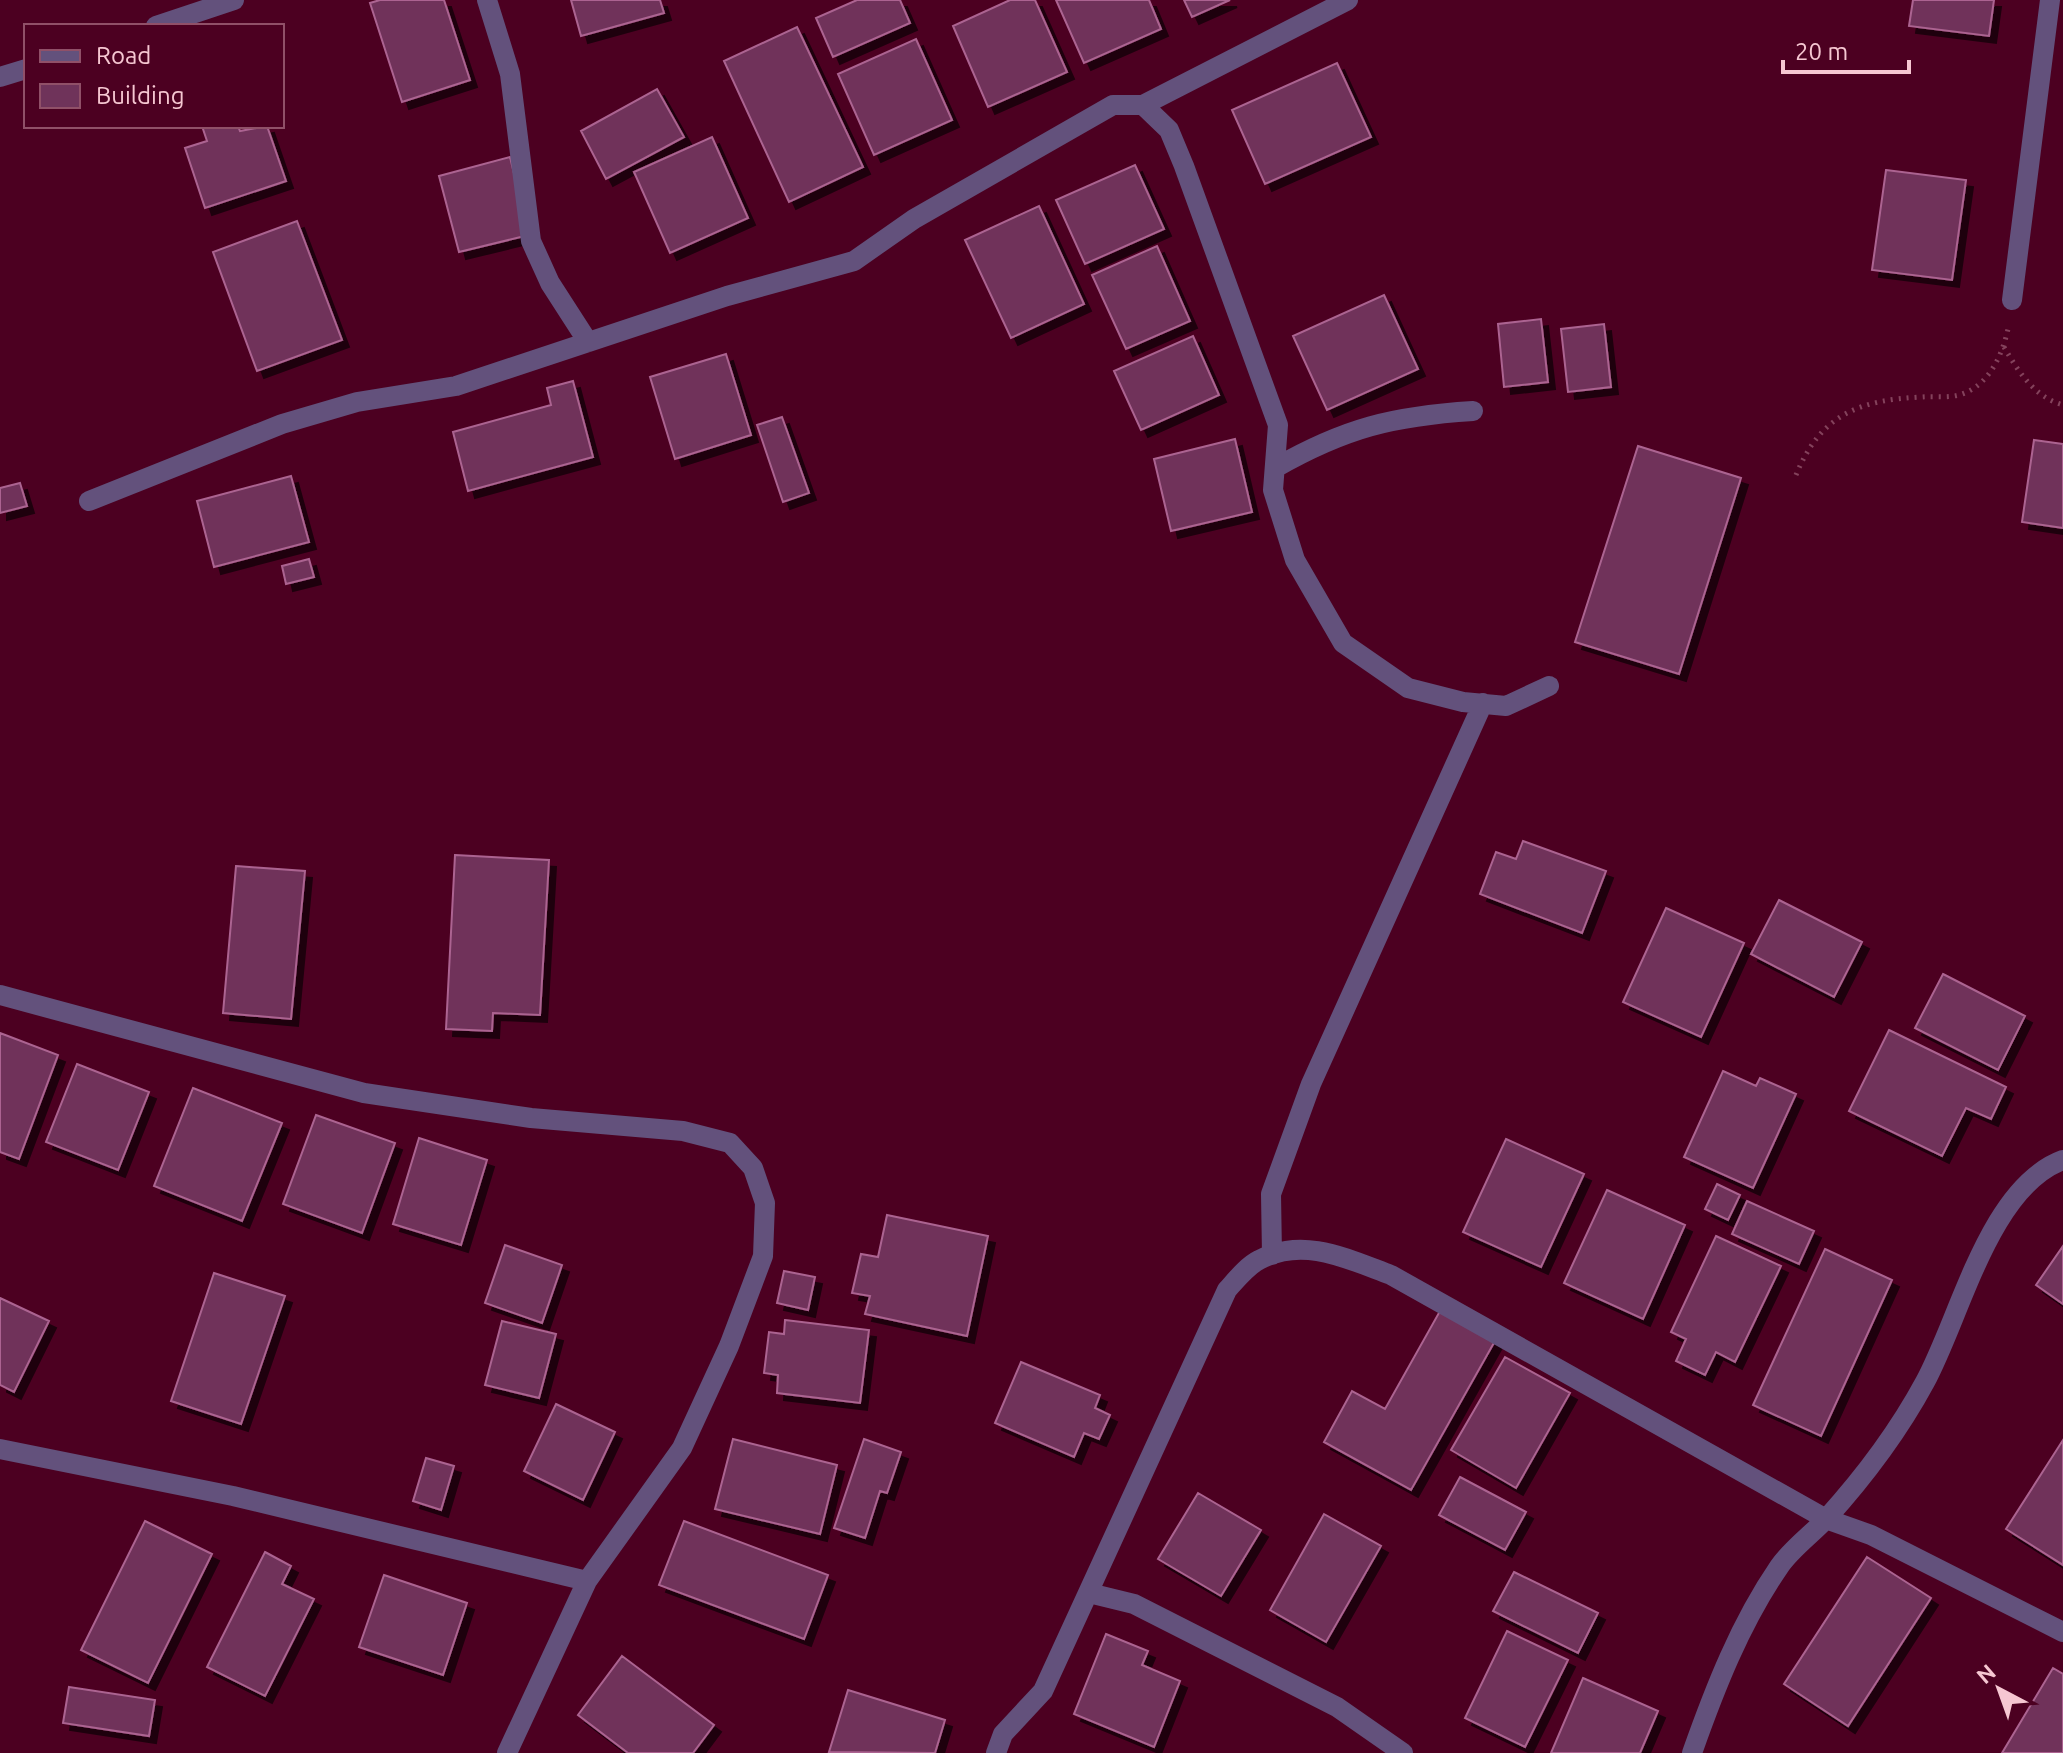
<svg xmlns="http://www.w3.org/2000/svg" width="2063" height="1753" font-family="Ubuntu,sans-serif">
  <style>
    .building { fill: #6f335a; stroke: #ac6491; stroke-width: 2; filter: url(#shadow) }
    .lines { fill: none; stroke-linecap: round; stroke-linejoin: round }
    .path { stroke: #84425c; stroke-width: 5; stroke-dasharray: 2 6; stroke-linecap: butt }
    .street { stroke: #63517c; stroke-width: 20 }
  </style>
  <defs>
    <filter id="shadow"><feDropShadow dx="7" dy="7" stdDeviation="0" flood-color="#0009"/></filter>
  </defs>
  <rect width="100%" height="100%" fill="#4c0021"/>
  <path class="building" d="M380 0H444L470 80 402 102 370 3Z
    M571 0H660L664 13 581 36Z
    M857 0H900L910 23 833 57 816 18Z
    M1010 0H1035L1067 72 988 107 953 26Z
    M1056 0H1149L1161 29 1084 63Z
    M1184 0H1230L1192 17Z
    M1913 0H1994L1989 36 1909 26Z
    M797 27 863 167 789 202 724 61Z
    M916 39 952 120 874 155 838 74Z
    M1337 63 1371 137 1265 184 1232 110Z
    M657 89 684 137 606 179 581 131Z
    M202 126H238L240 131 267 126 286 181 205 208 185 148 207 141Z
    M712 137 748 218 670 253 634 172Z
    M510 157 529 235 459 252 439 176Z
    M1135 165 1164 229 1085 264 1056 200Z
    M1886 170 1966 180 1952 280 1872 270Z
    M1039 206 1084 304 1011 338 965 240Z
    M297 221 342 340 257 371 213 252Z
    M1157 246 1190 321 1126 349 1092 275Z
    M1384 295 1418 369 1327 410 1293 336Z
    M1541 319 1548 382 1504 387 1498 324Z
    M1604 324 1611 387 1568 392 1561 329Z
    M1193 336 1219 395 1141 430 1114 371Z
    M726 354 751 435 675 459 650 377Z
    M573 381 593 457 468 491 453 432 551 405 547 388Z
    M782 417 809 493 783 502 757 425Z
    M1235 439 1252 512 1171 531 1154 459Z
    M2034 440 2063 444V528L2022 522Z
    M1638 446 1741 478 1679 674 1575 642Z
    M291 476 309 542 214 567 197 501Z
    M20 483 27 506 0 513V488Z
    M309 559 314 577 286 584 282 566Z
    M1523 841 1606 871 1582 933 1480 894 1496 852 1516 859Z
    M455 855 549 860 540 1015 493 1013 492 1031 446 1029Z
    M236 866 305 871 291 1019 223 1013Z
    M1779 900 1862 942 1834 997 1751 954Z
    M1666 908 1744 943 1701 1037 1623 1002Z
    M1943 974 2025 1016 1998 1070 1915 1028Z
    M1889 1030 2006 1087 1991 1119 1966 1108 1942 1156 1849 1111Z
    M0 1033 58 1055 19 1159 0 1152Z
    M77 1064 149 1092 118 1170 46 1142Z
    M1723 1071 1756 1086 1760 1078 1796 1094 1753 1188 1684 1157Z
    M193 1088 282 1123 242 1221 154 1186Z
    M316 1115 395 1143 362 1233 283 1204Z
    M419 1138 487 1160 461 1245 393 1224Z
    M1506 1139 1584 1174 1541 1267 1463 1232Z
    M1717 1184 1740 1195 1728 1220 1705 1209Z
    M1607 1190 1685 1225 1643 1319 1564 1283Z
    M1747 1201 1814 1231 1799 1264 1732 1234Z
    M887 1215 988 1236 967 1336 865 1314 870 1296 852 1293 861 1254 878 1257Z
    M1716 1236 1781 1266 1735 1362 1716 1352 1705 1375 1676 1361 1686 1339 1671 1332Z
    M505 1245 562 1265 542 1323 485 1303Z
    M2063 1246V1304L2036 1285Z
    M1825 1249 1892 1280 1821 1436 1753 1405Z
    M784 1271 815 1277 808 1310 777 1303Z
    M214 1273 285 1296 241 1424 171 1401Z
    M0 1298 49 1321 14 1392 0 1385Z
    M1440 1311 1495 1341 1411 1490 1324 1442 1352 1391 1385 1409Z
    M785 1320 869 1330 860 1403 777 1393 778 1375 764 1373 769 1332 784 1334Z
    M502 1321 556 1334 539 1398 485 1385Z
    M1505 1357 1570 1393 1516 1488 1451 1450Z
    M1021 1362 1100 1395 1095 1408 1110 1415 1099 1439 1084 1433 1074 1457 995 1423Z
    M556 1404 615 1432 583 1500 524 1471Z
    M733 1439 837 1465 820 1534 715 1509Z
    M864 1439 901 1452 887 1493 880 1491 865 1538 834 1528Z
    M2063 1440V1565L2006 1529Z
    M426 1458 454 1466 441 1510 413 1501Z
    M1460 1477 1526 1512 1505 1550 1439 1515Z
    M1198 1493 1261 1530 1221 1596 1158 1559Z
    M1324 1514 1381 1546 1326 1642 1270 1610Z
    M145 1521 212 1554 148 1683 81 1650Z
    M684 1521 828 1575 804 1639 659 1585Z
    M265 1552 291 1566 282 1584 314 1599 265 1696 207 1667Z
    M1867 1557 1931 1598 1848 1726 1784 1684Z
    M1514 1572 1598 1613 1578 1653 1493 1611Z
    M384 1575 467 1603 443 1675 359 1647Z
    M1507 1631 1568 1660 1525 1747 1465 1718Z
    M1106 1634 1148 1651 1142 1665 1180 1681 1154 1747 1074 1714Z
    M622 1656 714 1725 693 1753H628L578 1715Z
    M2053 1668 2063 1674V1753H2002Z
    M1583 1678 1658 1711 1640 1753H1551Z
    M69 1687 155 1700 149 1736 63 1723Z
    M848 1690 945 1720 935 1753 829 1752Z"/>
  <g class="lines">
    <path class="path" d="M2004 347C2018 371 2034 397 2063 405
      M1796 475C1821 414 1859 400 1922 397 1934 396 1948 398 1959 395 1988 387 2002 356 2008 329"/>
    <path class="street" d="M487 0 510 74 531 241 550 283 588 342
      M156 26 234 0
      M0 77 26 69
      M1143 105 1169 130 1184 166 1278 425 1273 490 1295 560 1343 643 1408 688 1463 702 1506 706 1549 686
      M2012 300 2050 0
      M1275 468C1345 428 1393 416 1473 411
      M89 501 282 424 357 402 456 386 727 296 854 261 914 219 1113 105H1143L1348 0
      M0 995 364 1093 531 1118 683 1131 730 1143 753 1168 765 1203 763 1256 729 1346 682 1448 587 1581 507 1753
      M1272 1255 1271 1194 1311 1084 1483 703
      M0 1449 233 1496 587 1581
      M1089 1593 1134 1604 1337 1707 1403 1753
      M996 1753 1003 1734 1043 1691 1227 1290C1236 1280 1247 1266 1259 1260 1303 1236 1348 1259 1391 1275L1826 1519 1871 1535 2063 1632
      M1692 1753C1715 1688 1740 1624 1779 1567 1791 1549 1811 1535 1826 1519 1864 1477 1898 1432 1925 1382 1960 1318 1989 1187 2063 1160"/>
  </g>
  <rect x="24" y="24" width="260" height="104" fill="#4c0021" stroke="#905068" stroke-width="2"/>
  <rect x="40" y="50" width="40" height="12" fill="#63517c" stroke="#905068" stroke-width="2"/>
  <text x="96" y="64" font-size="24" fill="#f6c7d2">Road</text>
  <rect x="40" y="84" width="40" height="24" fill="#6f335a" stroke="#905068" stroke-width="2"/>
  <text x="96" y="104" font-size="24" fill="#f6c7d2">Building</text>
  <g transform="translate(1999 1689) rotate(319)" stroke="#4c0021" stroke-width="6" paint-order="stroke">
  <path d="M0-6L14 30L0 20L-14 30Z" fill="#f6c7d2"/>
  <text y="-12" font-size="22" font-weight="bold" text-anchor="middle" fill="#f6c7d2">N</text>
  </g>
  <path d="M1783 60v12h126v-12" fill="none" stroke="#f6c7d2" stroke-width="4"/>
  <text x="1795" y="60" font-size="24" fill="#f6c7d2" stroke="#4c0021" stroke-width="6" paint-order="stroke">20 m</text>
</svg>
